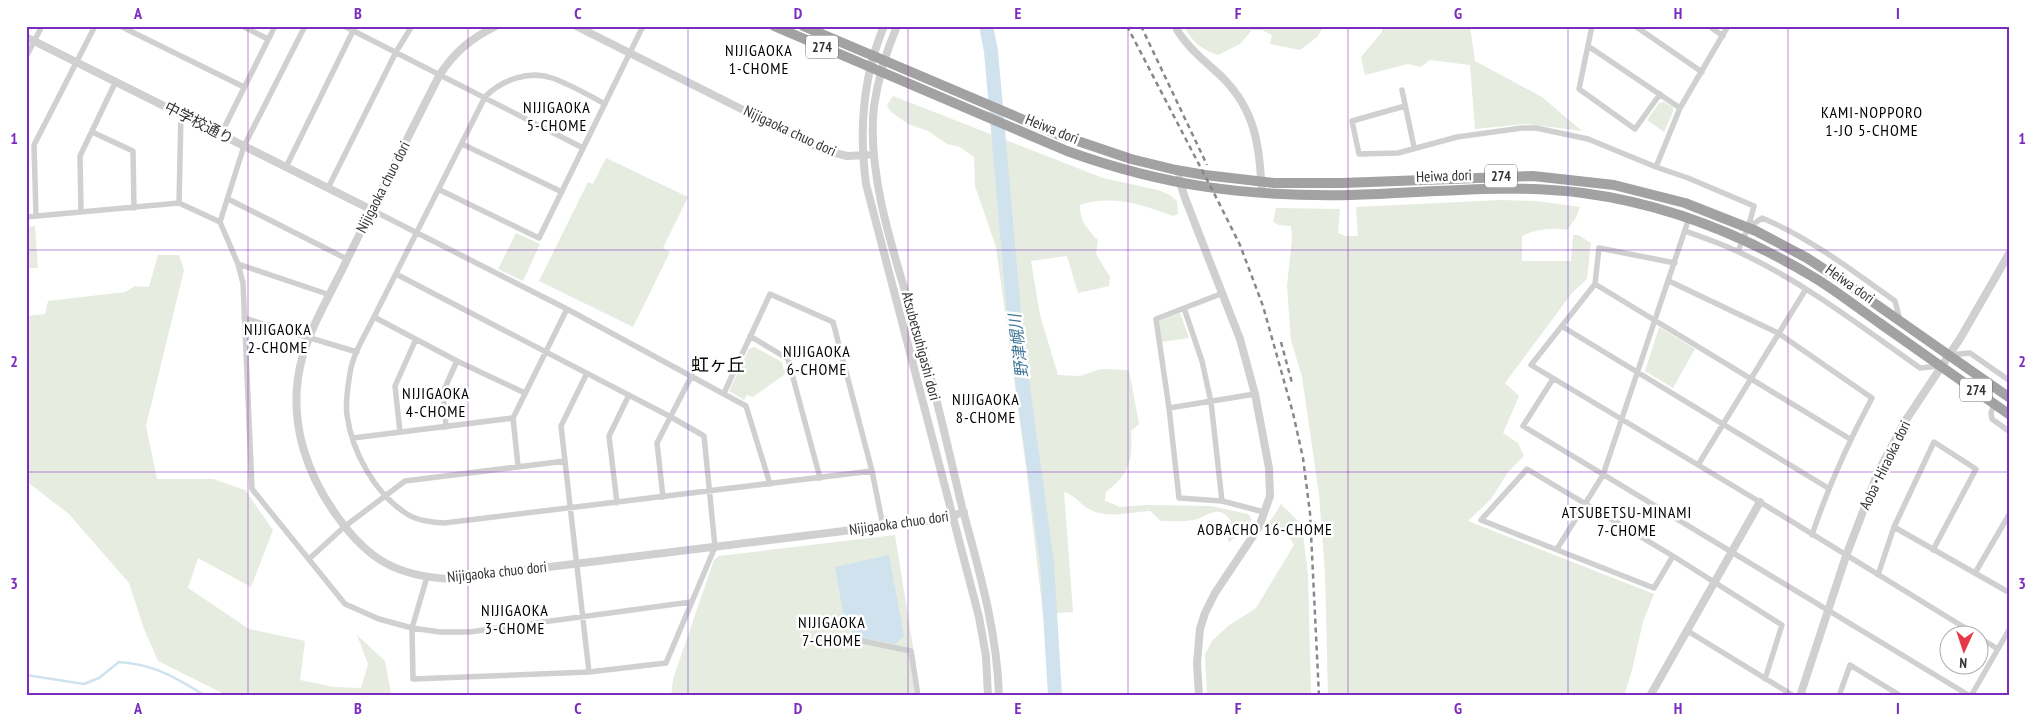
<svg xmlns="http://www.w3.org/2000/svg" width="2036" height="722" font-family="'PT Sans Narrow','Noto Sans JP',sans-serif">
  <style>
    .green { fill: #e6ecdf }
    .water { fill: #cfe2ee }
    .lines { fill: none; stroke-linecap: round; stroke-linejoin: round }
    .stream { stroke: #cfe2ee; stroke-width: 2.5 }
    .river { stroke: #cfe2ee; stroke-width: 14 }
    .minor { stroke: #d0d0d0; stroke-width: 5.5 }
    .tertiary { stroke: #d0d0d0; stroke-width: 8 }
    .trunk { stroke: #a2a2a2; stroke-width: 10 }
    .rail { stroke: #888; stroke-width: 2.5; stroke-dasharray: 5 4; stroke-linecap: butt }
    .grid { fill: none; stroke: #7b2cbf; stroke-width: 1; stroke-opacity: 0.55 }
    .labels { text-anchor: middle; stroke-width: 5; stroke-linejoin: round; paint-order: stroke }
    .shield { fill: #fff; stroke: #707070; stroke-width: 1 }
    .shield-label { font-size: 14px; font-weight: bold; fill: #333 }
    .street-label { font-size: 15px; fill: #333; stroke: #fff }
    .neighbourhood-label { font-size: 16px; letter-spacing: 1px; fill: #000; stroke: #fff }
    .water-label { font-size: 16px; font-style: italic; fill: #3f7597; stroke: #fff }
    .quarter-label { font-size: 18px; fill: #000; stroke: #fff }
    .neatline { fill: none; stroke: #7b2cbf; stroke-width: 2 }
    .grid-label { font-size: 16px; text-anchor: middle; font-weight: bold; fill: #7b2cbf }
  </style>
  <rect width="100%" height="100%" fill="#fff"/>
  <path class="green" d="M1184 26H1324L1317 37 1300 50 1270 44 1272 35 1262 30H1252L1240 44 1218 55C1202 50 1192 42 1184 26Z
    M1382 26H1470L1475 61 1542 97 1582 131 1527 124 1475 129 1470 65 1430 60 1421 67 1408 64 1365 75 1361 57 1382 32Z
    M893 96 1103 178 1158 190 1170 195 1177 201 1178 214 1173 216C1145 205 1109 194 1080 205 1079 220 1088 230 1098 240L1096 254 1110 277 1109 286 1078 293 1067 256 1031 261 1040 315 1058 375 1080 376 1101 369 1129 370 1139 424 1131 431C1133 460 1130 473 1106 492L1105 501 1120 507 1146 505 1211 506 1248 514 1252 519 1229 543 1226 531 1231 521C1217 502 1208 518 1193 520 1182 522 1171 521 1161 521L1150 511C1130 512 1109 519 1091 510 1080 505 1076 495 1064 492L1073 612 1043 614 1026 467 996 247 975 186 974 157 960 147 947 144 928 131 908 124 891 112 887 105Z
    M1664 102 1673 107V112L1664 132 1647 120 1659 103Z
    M606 158 688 197 663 248 670 252 633 327 539 281 588 182 593 184Z
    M1500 200 1537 201 1580 207 1576 218 1567 230C1550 227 1537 229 1522 236V261H1571L1573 235H1578L1591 243 1587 279 1572 293 1505 383 1519 396 1503 433 1518 443 1524 456 1508 472 1491 499 1468 521 1654 594 1643 622 1632 670 1624 696H1328L1325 573 1319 494 1302 377 1291 340 1287 286 1292 239 1291 226 1279 225 1273 222 1276 208 1340 209 1338 233 1346 236H1358L1356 207Z
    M35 226 38 268H26V227Z
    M516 233 540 244 523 281 498 269Z
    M158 255H179L184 270 146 426 157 479H213L245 490 273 530 251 587 198 558 188 588 249 629 305 641 300 680 333 687 361 688 368 664 357 635 385 661 391 693 322 696H239L222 693 158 661 144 629 129 583 69 514 26 481V316L45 314 48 301 125 292 135 286 149 287Z
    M1180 313 1189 338 1162 342 1159 321Z
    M1659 327 1695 349 1673 388 1645 371Z
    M754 347 782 362 785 374 753 397 747 395 744 400 729 391 749 349Z
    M1281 504 1302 525 1308 575 1311 696H1207L1205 654 1212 641 1228 626 1256 608 1294 545 1288 535 1268 525Z
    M895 535 916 665 911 666 915 696H671L673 679 714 560 719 556Z"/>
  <path class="water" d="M889 555 904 636 895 644 853 636 852 630H846L835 567Z"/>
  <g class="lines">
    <path class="stream" d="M26 675 84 684 99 678 119 662C157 665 174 677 206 696"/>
    <path class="river" d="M986 26 991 51 1016 336 1047 563 1055 696"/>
    <path class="minor" d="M120 26 244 87
      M242 26 268 39
      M305 26 244 146 220 222 238 264 330 295
      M344 26 583 148
      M1592 26 1579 89 1635 129 1660 94
      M1635 26 1702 72
      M1709 26 1723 36
      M1728 26 1680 108 1656 167 1688 178 1754 206 1748 228 1738 251
      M1588 46 1680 108
      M26 57 42 26
      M1402 90 1414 147
      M605 104C588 95 570 84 552 78 529 70 501 80 485 97L374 317C365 335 353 354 350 373 348 386 345 402 347 415 352 452 375 494 407 514 418 521 431 522 444 523L872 471
      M1405 106 1352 121 1359 154 1398 153 1457 137 1522 128H1536L1588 139 1656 167
      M92 132 133 151 134 208
      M221 134 275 26
      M462 144 562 192
      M286 167 353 31
      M328 188 396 52 412 26
      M440 190 539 238 643 26
      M228 199 347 259
      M179 203 181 113
      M372 210 567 309 746 406 770 484
      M81 212 80 156 116 81
      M36 216 34 145 95 26
      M26 217 179 203 220 222
      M1748 228 1762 218C1810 238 1853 271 1895 301L1900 320
      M1685 231C1705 238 1726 245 1745 255 1808 285 1863 328 1920 368L1939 366
      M1675 263 1599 248 1595 284 1531 365 1760 502 1975 634
      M238 264 243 283 252 489 345 604 379 619 412 628 440 632H469L691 602
      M396 274 671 417 704 436 715 547 666 663 589 672 413 679 412 628 427 577
      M1669 281 1778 333 1872 398C1848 443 1828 487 1812 535
      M1595 284 1850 439
      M1223 293 1156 319 1169 408 1179 498 1222 501 1264 512
      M1184 308 1202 361 1211 402 1222 501
      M374 317 457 361 525 393
      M244 318 357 352
      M1563 327 1828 488
      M750 336 788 359 820 478
      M1949 355 1970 353 2010 381
      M587 373 561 426 589 672
      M1553 379 1523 426 1970 696
      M724 393 770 294 833 322 872 471 883 526
      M1994 404 1991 413 1992 419 2010 432
      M1169 408 1255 394
      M446 427 443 392 457 361
      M400 432 395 386 416 339
      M353 438 513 418
      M1698 465 1806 289
      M518 466 513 418 567 309
      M663 497 657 443 692 375
      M617 503 609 436 629 395
      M1894 527 2010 593
      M1557 549 1603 475 1689 218
      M1673 556 1654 588 1481 520 1527 469 1673 556 1782 625 1765 679
      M309 559 344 527 405 481 565 461
      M1975 573 2010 513
      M1878 575 1894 527 1934 442 1976 469 1933 550
      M1686 630 1794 696
      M1978 637 1998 649
      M848 638 911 651 918 696
      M1839 696 1850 665 1901 696
      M1971 696 2010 628"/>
    <path class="tertiary" d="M496 26C470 39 456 51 440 74 407 139 374 204 342 270 325 304 303 340 298 378 291 428 308 476 337 516 368 560 397 576 450 579L942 519 964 512
      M576 26 823 150 847 156 867 155
      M884 26C863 76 859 131 866 184L979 617 986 656 988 696
      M897 26C886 52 878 79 874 106 865 184 904 282 925 357 939 406 950 457 962 507 979 570 997 630 999 696
      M1175 26C1186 47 1205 61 1222 77 1257 112 1259 147 1262 193
      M26 37 372 210
      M1179 179 1185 198 1240 339 1255 394 1269 468 1270 496 1259 527 1215 593 1205 613 1200 629 1197 663 1199 696
      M1650 696 1760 502
      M1800 696 1846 556 1878 472 1904 423 1961 337 2010 252"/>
    <path class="trunk" d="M774 26 1067 151C1164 186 1247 197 1351 195 1428 193 1506 183 1583 193 1666 204 1744 235 1815 278 1838 292 1859 309 1881 324 1924 354 1967 385 2010 415
      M803 26 1057 134 1131 159 1176 170 1205 175 1274 183H1342L1533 176 1614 185 1685 203 1756 231 1807 258 1847 284 2010 398"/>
    <path class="rail" d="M1127 26 1218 201 1240 245 1263 306 1293 413 1303 458 1310 513 1319 696
      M1141 26 1207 165
      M1281 342 1292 383"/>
  </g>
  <path class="grid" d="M248 26V696M468 26V696M688 26V696M908 26V696M1128 26V696M1348 26V696M1568 26V696M1788 26V696M26 250H2010M26 472H2010"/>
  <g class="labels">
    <g class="shield">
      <rect x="806" y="35.5" width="32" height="23" rx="4"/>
      <rect x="1485" y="164.5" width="32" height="23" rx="4"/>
      <rect x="1960" y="378.5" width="32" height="23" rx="4"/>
    </g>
    <g class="shield-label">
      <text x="822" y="52">274</text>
      <text x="1501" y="181">274</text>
      <text x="1976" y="395">274</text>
    </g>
    <g class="street-label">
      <text transform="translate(199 123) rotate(27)" y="5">中学校通り</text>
      <text transform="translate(1052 129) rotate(22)" y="5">Heiwa dori</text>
      <text transform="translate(790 131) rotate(25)" y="5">Nijigaoka chuo dori</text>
      <text transform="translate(1444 176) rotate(-2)" y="5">Heiwa dori</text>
      <text transform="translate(383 187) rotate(-63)" y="5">Nijigaoka chuo dori</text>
      <text transform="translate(1850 284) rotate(35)" y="5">Heiwa dori</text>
      <text transform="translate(921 346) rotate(75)" y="5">Atsubetsuhigashi dori</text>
      <text transform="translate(1885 465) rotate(-64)" y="5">Aoba･Hiraoka dori</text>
      <text transform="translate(899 523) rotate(-8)" y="5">Nijigaoka chuo dori</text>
      <text transform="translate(497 572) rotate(-6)" y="5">Nijigaoka chuo dori</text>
    </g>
    <g class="neighbourhood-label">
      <text x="759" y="56">NIJIGAOKA<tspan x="759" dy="18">1-CHOME</tspan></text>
      <text x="557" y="113">NIJIGAOKA<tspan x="557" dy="18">5-CHOME</tspan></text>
      <text x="1872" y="118">KAMI-NOPPORO<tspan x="1872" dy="18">1-JO 5-CHOME</tspan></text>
      <text x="278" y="335">NIJIGAOKA<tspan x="278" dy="18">2-CHOME</tspan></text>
      <text x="817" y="357">NIJIGAOKA<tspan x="817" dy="18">6-CHOME</tspan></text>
      <text x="436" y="399">NIJIGAOKA<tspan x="436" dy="18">4-CHOME</tspan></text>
      <text x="986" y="405">NIJIGAOKA<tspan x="986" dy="18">8-CHOME</tspan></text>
      <text x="1627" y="518">ATSUBETSU-MINAMI<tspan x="1627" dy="18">7-CHOME</tspan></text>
      <text x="1265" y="535">AOBACHO 16-CHOME</text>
      <text x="515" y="616">NIJIGAOKA<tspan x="515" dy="18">3-CHOME</tspan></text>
      <text x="832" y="628">NIJIGAOKA<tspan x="832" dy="18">7-CHOME</tspan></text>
    </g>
    <g class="water-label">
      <text transform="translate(1018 346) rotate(-97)" y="6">野津幌川</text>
    </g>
    <g class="quarter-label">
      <text x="718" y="371">虹ヶ丘</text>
    </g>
  </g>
  <rect width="2036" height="722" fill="none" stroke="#ffffff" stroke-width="55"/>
  <g transform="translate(1964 650) rotate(183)"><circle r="24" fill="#ffffff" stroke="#adadad"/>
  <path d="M0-4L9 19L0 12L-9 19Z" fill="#e63946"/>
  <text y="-8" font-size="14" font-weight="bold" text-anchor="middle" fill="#333333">N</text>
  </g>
  <rect x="28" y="28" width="1980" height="666" class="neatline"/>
  <g class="grid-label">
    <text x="138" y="19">A</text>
    <text x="358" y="19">B</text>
    <text x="578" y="19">C</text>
    <text x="798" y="19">D</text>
    <text x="1018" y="19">E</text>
    <text x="1238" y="19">F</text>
    <text x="1458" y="19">G</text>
    <text x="1678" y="19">H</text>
    <text x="1898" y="19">I</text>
    <text x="14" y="144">1</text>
    <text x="2022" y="144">1</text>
    <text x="14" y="367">2</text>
    <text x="2022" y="367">2</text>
    <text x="14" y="589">3</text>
    <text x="2022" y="589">3</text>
    <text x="138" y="714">A</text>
    <text x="358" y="714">B</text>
    <text x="578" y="714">C</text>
    <text x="798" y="714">D</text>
    <text x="1018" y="714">E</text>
    <text x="1238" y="714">F</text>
    <text x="1458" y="714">G</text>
    <text x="1678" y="714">H</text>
    <text x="1898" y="714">I</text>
  </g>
</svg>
